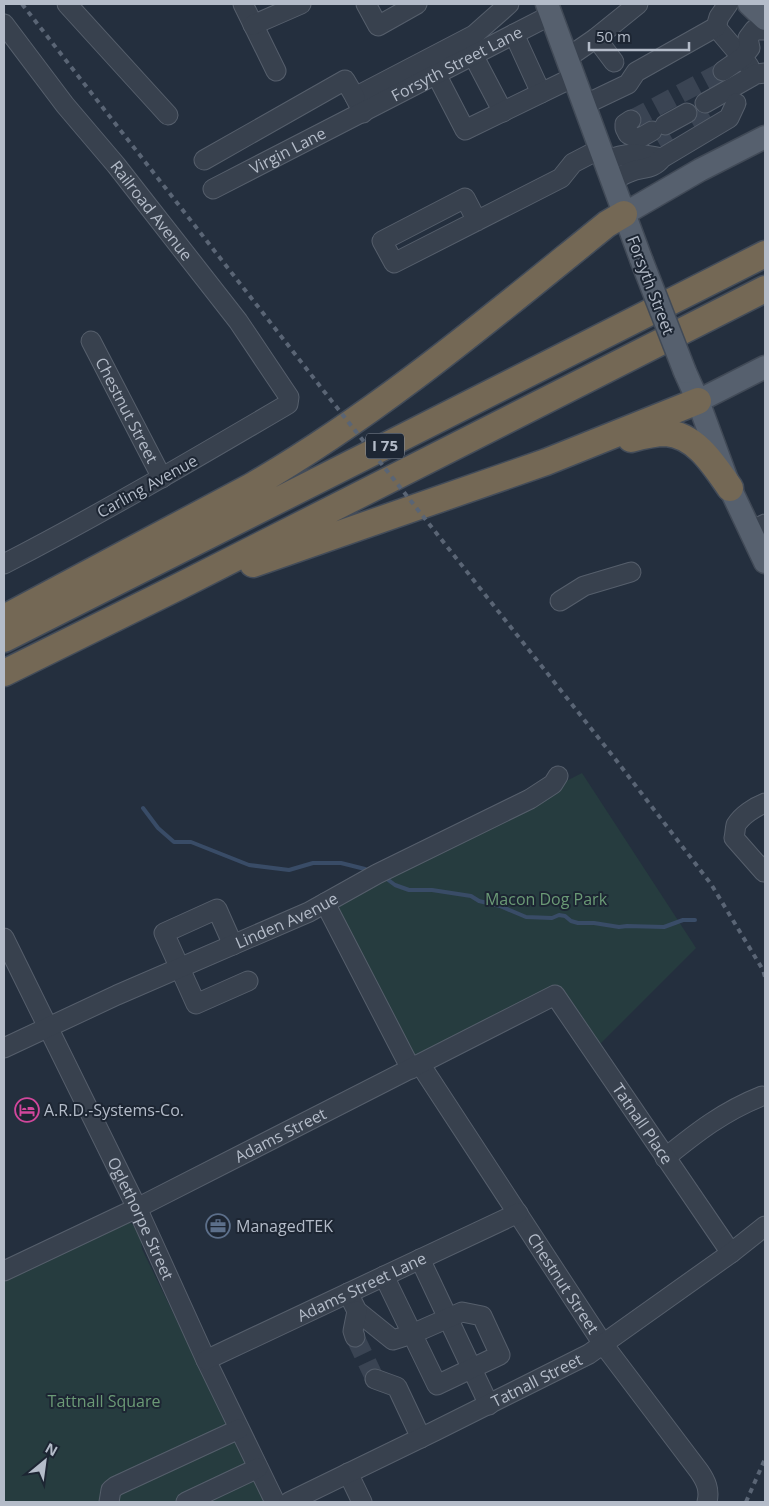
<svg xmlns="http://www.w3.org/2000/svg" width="769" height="1506" font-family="'Open Sans',sans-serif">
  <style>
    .green { fill: #263c3f }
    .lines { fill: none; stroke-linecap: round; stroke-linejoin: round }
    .stream { stroke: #394c67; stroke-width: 4 }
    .minor-tunnel { stroke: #3a4453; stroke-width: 19; stroke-dasharray: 19 9; stroke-linecap: butt }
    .minor-casing { stroke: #565f6c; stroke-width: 21 }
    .major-casing { stroke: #414a57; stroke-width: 25 }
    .highway-casing { stroke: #434c59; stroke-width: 29 }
    .minor { stroke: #38414e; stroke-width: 19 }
    .major { stroke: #56606e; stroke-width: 22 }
    .highway { stroke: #746855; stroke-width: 26 }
    .rail { stroke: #5a6575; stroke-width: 4; stroke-dasharray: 5 5; stroke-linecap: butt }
    .major-bridge-casing { stroke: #414a57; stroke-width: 25; stroke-linecap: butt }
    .major-bridge { stroke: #56606e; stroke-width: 22 }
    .labels { text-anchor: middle; stroke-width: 4; stroke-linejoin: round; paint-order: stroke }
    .shield { fill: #1d2633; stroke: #878f9c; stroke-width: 1 }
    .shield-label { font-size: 15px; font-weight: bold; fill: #b4bcc9 }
    .street-label { font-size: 16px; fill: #b4bcc9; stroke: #1d2633 }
    .park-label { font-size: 16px; fill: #6b9a76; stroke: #1d2633 }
    .poi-label { font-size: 16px; fill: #b4bcc9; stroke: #1d2633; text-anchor: start }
  </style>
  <rect width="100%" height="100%" fill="#242f3e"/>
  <path class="green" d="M582 773 696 948 592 1052 554 994 411 1069 326 903Z
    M129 1222C139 1228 141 1238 142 1249L265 1502H4V1278Z"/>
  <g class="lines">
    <path class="stream" d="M143 808 158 828 174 842H191L249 865 289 870 313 863H341L365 869
      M387 879 395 885 409 890H432L471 896 479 901 500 906 526 917 552 918 559 915 565 916 571 921 578 923H594L619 927 627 926 664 927 683 920H695"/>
    <path class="minor-tunnel" d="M631 120 723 71
      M691 121 709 111
      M657 140 669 133
      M355 1337 375 1379"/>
    <g class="minor-casing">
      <g id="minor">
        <path d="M67 4 168 115"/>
        <path d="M243 4 276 71"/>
        <path d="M366 4 378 26 417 4"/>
        <path id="s1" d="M4 24 65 105 116 165 238 321 289 397 288 404 283 407C191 461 99 515 4 564"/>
        <path d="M253 25 301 4"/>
        <path d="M716 27 749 66"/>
        <path d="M514 34 541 93"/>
        <path d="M596 38 614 62"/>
        <path d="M473 55 503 112"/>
        <path d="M567 58 596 38 638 4"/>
        <path d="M723 71 743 57 750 48 748 38 754 30H765"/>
        <path d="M436 74 465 130 574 77"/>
        <path d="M705 103 756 74 765 73"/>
        <path d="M584 105 628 84 636 72 716 27 719 17 728 4"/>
        <path d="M363 113 355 97 474 35 509 4"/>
        <path d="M631 120 625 124V128L628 134 638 139 652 131"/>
        <path d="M665 125 687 113"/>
        <path d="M204 160 345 80 355 97"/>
        <path d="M604 161C627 152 638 153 662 158"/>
        <path d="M612 181C618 178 624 174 630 172 642 167 653 170 662 158L729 118 736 103"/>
        <path id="s2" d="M213 189 551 15"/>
        <path d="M477 221 465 198 382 241 394 263 561 178 573 163 600 149"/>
        <path id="s3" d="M91 341 162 478"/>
        <path d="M750 531 765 524"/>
        <path d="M560 601 584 586 631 572"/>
        <path d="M764 872 734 838C735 834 735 829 736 825 742 815 755 807 765 803"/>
        <path d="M325 903 411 1069"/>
        <path id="s4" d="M4 938 137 1208 206 1360 275 1502"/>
        <path d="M233 945 217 909 164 933 196 1004 248 981"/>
        <path id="s5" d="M4 1048 117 995 309 912 377 874 530 799 553 784 558 776"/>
        <path id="s6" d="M420 1064 603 1344 699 1471C706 1481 710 1490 707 1502"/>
        <path d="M665 1158C697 1132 724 1111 762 1096"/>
        <path d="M420 1259 489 1405"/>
        <path id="s7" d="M4 1271 137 1208 555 995 731 1253"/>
        <path d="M348 1293 357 1311 393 1340 412 1334 462 1312 482 1316 500 1355 437 1385 384 1276"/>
        <path d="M355 1337 353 1331 357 1311"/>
        <path id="s8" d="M206 1360 518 1213"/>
        <path d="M375 1379 397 1387 421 1438"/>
        <path d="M348 1473 362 1502"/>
        <path d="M109 1502 111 1490 116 1486 239 1429"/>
        <path d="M186 1502 258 1468"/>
        <path id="s9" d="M289 1502 435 1431 589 1354 731 1253 765 1226"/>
      </g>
    </g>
    <g class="major-casing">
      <path id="major" d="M547 4 641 259
        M749 4 765 19
        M624 214 700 170 765 137
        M685 372 698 401 730 488 765 562
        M698 401 765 367"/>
    </g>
    <g class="highway-casing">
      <path id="highway" d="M631 439C642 436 654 433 666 433 696 435 714 465 730 488
        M253 564 546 462 698 401
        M4 618 252 486C380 412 493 316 607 224L624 214
        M4 639 765 254
        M4 673 180 586 765 289"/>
    </g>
    <use href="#minor" class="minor"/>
    <use href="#major" class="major"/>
    <use href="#highway" class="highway"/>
    <path class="rail" d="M22 4 323 390 616 760 711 884 763 970 765 977
      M746 1502 765 1459"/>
    <g class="major-bridge-casing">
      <path id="major-bridge" d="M641 259 685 372"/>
    </g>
    <use href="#major-bridge" class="major-bridge"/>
  </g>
  <defs>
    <g id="hotel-ring" transform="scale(1.25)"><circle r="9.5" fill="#1d2633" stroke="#d1479c" stroke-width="1.5"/><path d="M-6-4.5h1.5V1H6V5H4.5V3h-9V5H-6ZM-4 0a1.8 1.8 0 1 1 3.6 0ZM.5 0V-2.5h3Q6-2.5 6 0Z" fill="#d1479c"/></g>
    <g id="office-ring" transform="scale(1.25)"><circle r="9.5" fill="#1d2633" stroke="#5c6f8a" stroke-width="1.5"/><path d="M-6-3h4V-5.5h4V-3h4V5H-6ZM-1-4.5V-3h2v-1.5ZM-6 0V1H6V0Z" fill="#5c6f8a"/></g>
  </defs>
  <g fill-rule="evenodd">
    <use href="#hotel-ring" x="27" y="1110"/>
    <use href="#office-ring" x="218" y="1226"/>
  </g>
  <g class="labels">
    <rect class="shield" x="366" y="433.5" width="38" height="25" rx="4"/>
    <g class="shield-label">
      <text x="385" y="451">I 75</text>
    </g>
    <g class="street-label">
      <text dy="6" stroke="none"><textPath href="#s2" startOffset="274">Forsyth Street Lane</textPath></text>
      <text dy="6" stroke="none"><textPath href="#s2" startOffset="84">Virgin Lane</textPath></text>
      <text dy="6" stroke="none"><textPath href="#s1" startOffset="238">Railroad Avenue</textPath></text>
      <text transform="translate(651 285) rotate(69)" y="6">Forsyth Street</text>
      <text dy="6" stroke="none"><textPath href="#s3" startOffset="78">Chestnut Street</textPath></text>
      <text transform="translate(147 486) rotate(-29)" y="6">Carling Avenue</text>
      <text dy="6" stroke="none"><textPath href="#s5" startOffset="310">Linden Avenue</textPath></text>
      <text dy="6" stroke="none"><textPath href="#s7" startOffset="772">Tatnall Place</textPath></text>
      <text dy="6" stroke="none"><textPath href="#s7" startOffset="308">Adams Street</textPath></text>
      <text dy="6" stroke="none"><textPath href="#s4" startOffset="312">Oglethorpe Street</textPath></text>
      <text dy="6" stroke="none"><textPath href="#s6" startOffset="262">Chestnut Street</textPath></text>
      <text dy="6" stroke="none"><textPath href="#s8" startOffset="172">Adams Street Lane</textPath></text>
      <text dy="6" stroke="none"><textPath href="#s9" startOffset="276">Tatnall Street</textPath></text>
    </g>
    <g class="park-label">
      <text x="546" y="905">Macon Dog Park</text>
      <text x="104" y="1407">Tattnall Square</text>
    </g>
    <g class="poi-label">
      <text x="44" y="1116">A.R.D.-Systems-Co.</text>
      <text x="236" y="1232">ManagedTEK</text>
    </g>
  </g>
  <rect width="769" height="1506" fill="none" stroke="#b4bcc9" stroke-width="10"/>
  <g transform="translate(45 1461) rotate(29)" stroke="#1d2633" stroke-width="4" paint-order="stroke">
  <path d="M0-4L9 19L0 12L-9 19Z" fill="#b4bcc9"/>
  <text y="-8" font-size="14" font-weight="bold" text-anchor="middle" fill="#b4bcc9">N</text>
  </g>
  <path d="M589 42v8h100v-8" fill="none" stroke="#b4bcc9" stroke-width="2.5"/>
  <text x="596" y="42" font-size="15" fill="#b4bcc9" stroke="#1d2633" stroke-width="4" paint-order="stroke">50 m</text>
</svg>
